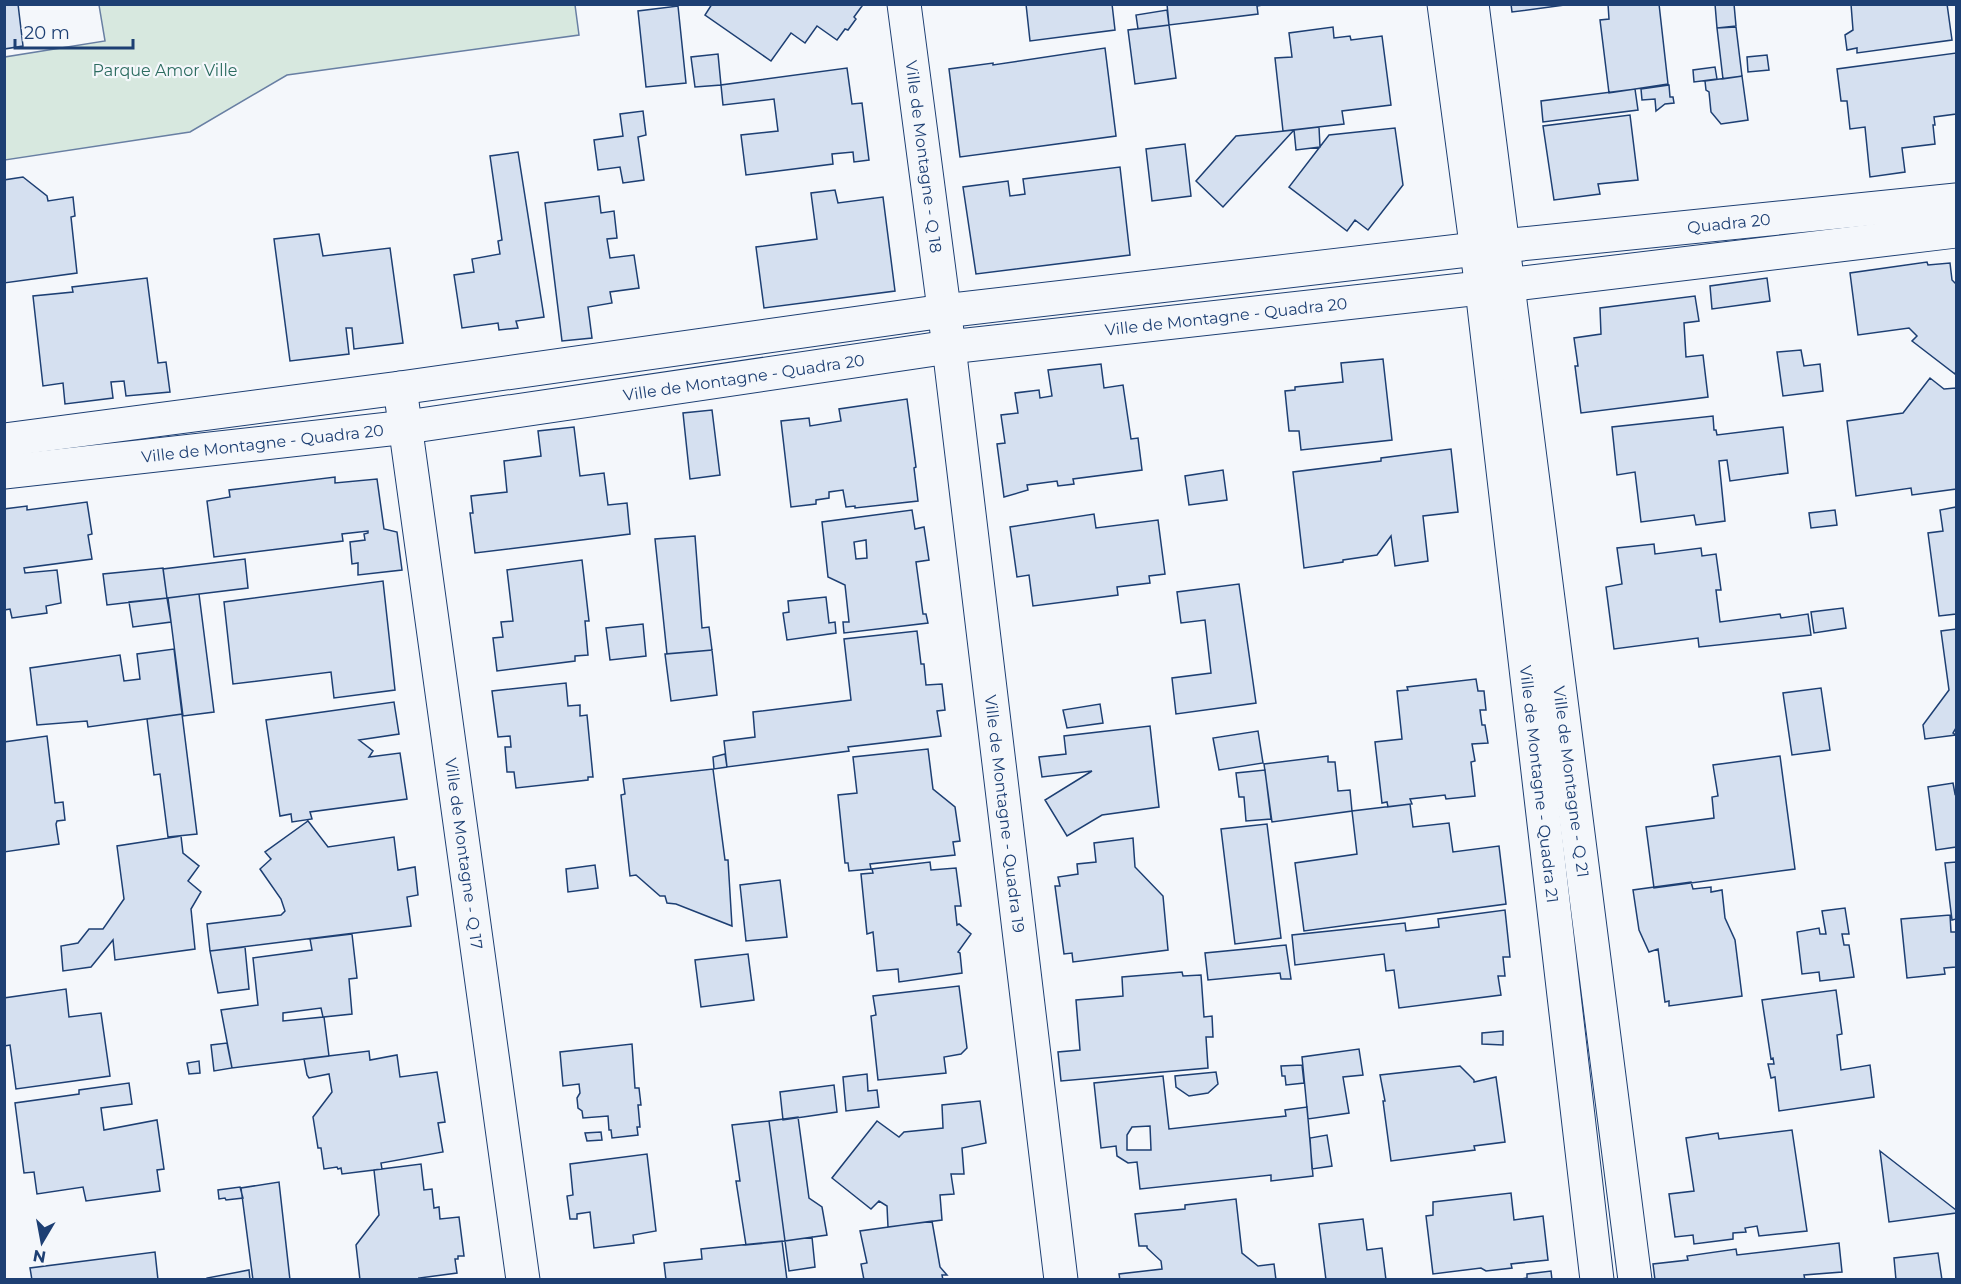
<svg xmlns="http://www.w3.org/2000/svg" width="1961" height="1284" font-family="Montserrat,sans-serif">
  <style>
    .green { fill: #d7e8df; stroke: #687fa3; stroke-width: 1.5 }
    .building { fill: #d5e0f0; stroke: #1d3f73; stroke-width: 1.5; fill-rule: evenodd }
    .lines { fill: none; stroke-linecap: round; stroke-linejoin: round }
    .minor-casing { stroke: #1d3f73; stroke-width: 35 }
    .tertiary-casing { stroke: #1d3f73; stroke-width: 35 }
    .minor { stroke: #f4f7fb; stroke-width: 33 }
    .tertiary { stroke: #f4f7fb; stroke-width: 33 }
    .labels { text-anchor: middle; stroke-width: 4.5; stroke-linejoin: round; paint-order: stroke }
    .park-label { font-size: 16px; fill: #2c6c60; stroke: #f4f7fb }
    .street-label { font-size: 16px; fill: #1d3f73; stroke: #f4f7fb }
  </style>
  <rect width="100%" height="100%" fill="#f4f7fb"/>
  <path class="green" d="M99 5H575L579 35 287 75 190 132 5 160V57L105 41Z"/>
  <path class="building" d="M4 4H18L23 46 4 49Z
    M712 4H860L862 6 854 17 856 19 848 30 845 29 837 40 817 26 805 43 791 33 771 61 705 15Z
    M1026 4H1112L1115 30 1030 41Z
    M1167 4H1268L1257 6 1258 14 1169 25Z
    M1511 4H1572L1512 12Z
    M1608 4H1659L1668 84 1609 93 1600 20 1609 19Z
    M1715 4H1734L1736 26 1717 28Z
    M1851 4H1947L1952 40 1857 53V48L1847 50 1845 35 1853 30Z
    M678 6 686 83 646 87 638 11Z
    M1167 10 1169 25 1138 29 1136 15Z
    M1169 25 1176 78 1135 84 1128 30Z
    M1333 27 1334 38 1350 36 1351 40 1382 36 1391 105 1342 111 1344 124 1283 131 1275 58 1292 57 1289 33Z
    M1736 27 1742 76 1723 79 1717 28Z
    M1105 48 1116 136 960 157 949 69 993 63V65Z
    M1956 53V114L1934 117 1935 125H1933L1935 144 1902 148 1905 172 1870 177 1865 127 1850 129 1847 101H1841L1837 69Z
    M718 54 721 85 695 87 691 57Z
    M1767 55 1769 70 1748 72 1747 57Z
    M1715 67 1717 79 1694 82 1693 70Z
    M847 68 852 104 862 103 869 160 854 162 853 152 832 154 833 164 746 175 741 135 778 131 774 99 723 105 721 85Z
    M1742 76 1748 120 1721 124 1711 112 1709 92 1706 90 1705 81Z
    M1669 85 1670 97H1673L1674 103 1665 104 1656 111 1655 99 1642 100 1641 89Z
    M1635 89 1638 110 1543 122 1541 101Z
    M643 111 646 135 638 137 644 180 623 183 620 167 598 170 594 140 623 136 620 114Z
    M1630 115 1638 180 1598 184 1600 194 1554 200 1543 126Z
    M1319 127 1320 147 1296 150 1294 130Z
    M1395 128 1403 185 1368 230 1355 220 1347 231 1289 187 1329 135Z
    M1294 130 1223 207 1196 181 1236 136Z
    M1185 144 1191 196 1152 201 1146 149Z
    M518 152 544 317 516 321 518 328 499 330 498 323 462 328 454 275 474 272 472 259 500 254 498 241 502 240 490 156Z
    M1120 167 1130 255 976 274 963 187 1008 181 1010 196 1025 194 1023 179Z
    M23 177 47 196 48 201 73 197 75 216 71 217 77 273 4 283V180Z
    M835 190 838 203 883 197 895 291 764 308 756 247 817 239 811 193Z
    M599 196 601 213 614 211 617 238 607 239 610 258 634 255 639 288 610 292 612 303 588 307 592 338 562 341 545 203Z
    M319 234 323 256 390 248 403 343 354 349 352 328H346L349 354 290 361 274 239Z
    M1927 262 1928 265 1950 263 1952 280 1956 284V371L1955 374 1912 341 1917 336 1909 328 1858 335 1850 273Z
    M147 278 158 363 166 362 170 392 126 396 124 381 111 382 113 398 65 404 63 383 43 386 33 296 73 292 72 287Z
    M1767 278 1770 301 1712 309 1710 286Z
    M1695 296 1699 321 1684 323 1686 357 1703 355 1708 397 1581 413 1575 366H1578L1574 338 1601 334 1600 308Z
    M1801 350 1804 366 1820 364 1823 391 1783 396 1777 352Z
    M1383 359 1392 440 1301 450 1299 431H1289L1285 391 1295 390V387L1343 382 1341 363Z
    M1101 364 1104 388 1123 385 1131 439 1138 438 1142 470 1073 479 1074 484 1058 486 1057 481 1027 485 1028 490 1004 497 997 444 1005 443 1001 415 1018 413 1015 393 1039 390 1040 398 1052 396 1048 370Z
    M1930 378 1944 389 1956 388V489L1912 495 1911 488 1856 496 1847 421 1903 413Z
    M907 399 916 467 914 468 918 501 855 508V506L846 507 843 490 829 492V498L816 500V504L791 507 781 421 809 418 810 426 841 421 839 409Z
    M712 410 720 475 690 479 683 413Z
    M1713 416 1714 430H1716L1717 435 1783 427 1788 473 1730 481 1727 460 1719 461 1725 521 1696 525 1694 515 1641 522 1635 472 1617 475 1612 427Z
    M574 427 580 476 604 473 608 505 627 503 630 534 475 553 470 513H473L471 496 507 492 504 461 541 456 538 431Z
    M1451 449 1458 512 1423 516 1428 561 1395 566 1391 536 1377 555 1343 560V562L1304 568 1293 472 1381 461V458Z
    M1223 470 1227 500 1189 505 1185 476Z
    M335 477V483L377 479 384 529 397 532 402 570 358 575V563L352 564 350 542 365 540 364 534 368 533V531L342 534 343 541 214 557 207 501 230 497 229 490Z
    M87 502 92 534 88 535 92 559 24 568 25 573 57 570 61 603 46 606 47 613 12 618 10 609 4 610V509L27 506V510Z
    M1956 507V614L1939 616 1928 533 1943 531 1940 510Z
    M912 510 915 529 924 527 929 560 916 562 923 614H926L928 623 844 633 843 622H849L845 585 828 577 822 522ZM866 540 867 558 856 559 854 542Z
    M1835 510 1837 525 1811 528 1809 513Z
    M1094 514 1096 528 1158 520 1165 574 1149 576 1150 583 1117 587 1118 595 1033 606 1029 575 1017 577 1010 527Z
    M695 536 702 628 709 627 712 650 667 654 655 539Z
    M1654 544 1655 554 1701 548 1702 556 1716 554 1721 590H1716L1720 622 1780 614 1781 618 1808 614 1811 635 1699 647 1698 638 1614 649 1606 587 1622 584 1617 548Z
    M245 559 248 588 167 598 163 569Z
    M582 560 589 621H585L588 655 575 656V661L497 671 493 638 503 637 501 622 513 621 507 570Z
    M163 568 167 598 107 605 103 574Z
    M383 581 395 690 334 698 331 672 233 684 224 602Z
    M1239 584 1256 703 1176 714 1172 678 1211 673 1205 620 1181 623 1177 592Z
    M199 594 214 712 183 716 168 598Z
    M826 597 829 623 835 622 836 633 787 640 783 613 789 612 788 601Z
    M167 598 171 622 133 627 129 602Z
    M1843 608 1846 628 1814 633 1811 612Z
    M643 624 646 656 610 660 606 628Z
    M1956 629V728L1953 733 1956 735 1925 739 1923 725 1949 690 1941 631Z
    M917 631 921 664H924L926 685 942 684 945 710 937 711 941 736 848 747 849 751 727 767 724 741 755 737 753 712 851 700 844 639Z
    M174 649 182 714 88 727 87 721 37 725 30 668 120 655 124 681 140 679 137 654Z
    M712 650 717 695 671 701 665 654Z
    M1476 679 1478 691H1484L1486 710H1480L1482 725H1485L1488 743 1472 744 1475 761 1471 762 1475 796 1446 799 1445 795 1410 799 1412 804 1388 807 1387 802 1382 803 1375 742 1402 739 1397 691 1408 690 1407 687Z
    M566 683 568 706 580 705V716L587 715 593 777H588V780L516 788 514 772H507L505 747H511L510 736 498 737 492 691Z
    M1821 688 1830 750 1792 755 1783 693Z
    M394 702 399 734 359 740 373 751 369 757 400 753 407 799 310 812 312 819 292 822 291 814 280 816 266 720Z
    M1100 704 1103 723 1067 728 1063 710Z
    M182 714 197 834 168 837 160 774 154 775 147 719Z
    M1150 726 1159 807 1102 815 1067 836 1045 800 1092 771 1042 777 1039 757 1066 754 1064 736Z
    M1258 731 1263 763 1219 770 1213 738Z
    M47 736 55 803 63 802 65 820 57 821 56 824 59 844 4 852V742Z
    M928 749 933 789 955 807 960 841 953 842 955 855 870 864 871 869 849 871 848 863H845L838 795 857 793 853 757Z
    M725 754 727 767 714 769 713 757Z
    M1328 756V762H1335L1338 791 1350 790 1352 811 1272 822 1264 764Z
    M1780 756 1795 869 1654 888 1646 827 1714 818 1712 797 1718 796 1713 765Z
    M713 769 725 860H728L732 926 676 904 667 903 665 896H660L636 875 630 876 621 795 625 794 623 779Z
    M1265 770 1271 819 1246 821 1244 797H1239L1236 773Z
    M1953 783 1955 794 1956 793V847L1936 850 1928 787Z
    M1410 804 1413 827 1449 823 1453 852 1499 846 1506 904 1304 931 1295 863 1357 854 1352 811Z
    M308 821 328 847 394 837 398 870 415 867 418 895 407 897 411 926 210 951 207 924 281 915 285 911 281 899 260 869 271 859 265 852Z
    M1267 824 1281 938 1235 944 1221 829Z
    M181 836 183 853 199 866 188 881 201 892 191 909 195 949 115 960 113 940 91 967 63 971 61 946 78 943 89 929H103L124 899 117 846Z
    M1133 838 1135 867 1163 896 1168 950 1073 962 1072 953 1064 954 1055 886H1060L1058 877 1078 874 1077 864 1096 862 1094 843Z
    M930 862 931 870 956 868 961 906H955L957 925 959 924 971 934 958 952 960 953 962 973 899 982 898 969 877 971 873 932 867 934 861 874 873 873 872 869Z
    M1956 862V919L1952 920 1945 863Z
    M595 865 598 888 568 892 566 869Z
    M780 880 787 937 746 941 740 885Z
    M1691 882 1693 889 1711 887V892L1722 890 1725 918 1735 940 1742 996 1669 1006V1001L1665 1002 1658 949 1649 952 1639 930 1633 890Z
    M1845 908 1849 934H1842L1844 945H1849L1854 977 1820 981 1819 972 1802 974 1797 932 1819 928 1820 934H1826L1822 911Z
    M1505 910 1510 957H1503L1505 976H1498L1501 995 1399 1008 1394 970 1386 971 1384 954 1295 965 1292 935 1405 923 1406 931 1439 927 1438 919Z
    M1950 915 1951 932H1956V967L1944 968 1945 974 1907 978 1901 919Z
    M352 934 357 978 349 979 352 1014 324 1017 329 1056 232 1068 221 1010 258 1005 253 958 312 950 310 939ZM321 1008 323 1017 283 1021V1013Z
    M1286 945 1291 979H1281L1280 973 1208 980 1205 953Z
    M245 947 249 989 218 993 210 951Z
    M748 954 754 1000 701 1007 695 960Z
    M1182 972 1183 976 1201 975 1204 1017 1212 1016 1213 1037H1206L1208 1068 1061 1081 1058 1052 1080 1050 1076 1000 1123 996 1122 977Z
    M959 986 967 1048 961 1054 944 1057 946 1073 878 1080 871 1016 876 1015 873 996Z
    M66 989 69 1017 101 1013 110 1076 16 1089 10 1045 4 1046V998Z
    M1836 990 1842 1034 1837 1035 1841 1070 1870 1065 1874 1097 1779 1111 1775 1077 1771 1078 1768 1064H1774L1773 1058 1771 1059 1762 1000Z
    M1503 1031V1045L1482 1044V1033Z
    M227 1043 232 1068 214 1071 211 1045Z
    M632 1044 635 1088H639L641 1105H638L640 1127H637L638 1135 612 1138 611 1130H609L608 1116 583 1118 582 1111 578 1108 577 1098 580 1093 579 1084 563 1086 560 1052Z
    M1359 1049 1363 1075 1343 1077 1349 1113 1308 1119 1302 1057Z
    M369 1051 370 1060 397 1055 400 1077 437 1072 445 1122 438 1123 443 1152 381 1163 382 1169 342 1174 341 1168 338 1169 337 1167 324 1169 321 1148H318L313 1117 332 1092 329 1074 309 1078 307 1075 304 1059Z
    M199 1061 200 1073 189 1074 187 1063Z
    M1302 1065 1304 1083 1286 1085 1285 1076H1282L1281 1066Z
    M1460 1066 1474 1080V1082L1496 1077 1505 1142 1474 1146 1475 1150 1391 1161 1383 1101H1385L1380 1075Z
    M1216 1072 1218 1084 1208 1093 1189 1096 1176 1087 1175 1076Z
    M867 1074 868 1091 877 1090 879 1107 846 1111 843 1077Z
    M1163 1076 1169 1129 1286 1116 1285 1110 1307 1107 1313 1176 1271 1181V1175L1140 1189 1137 1162 1128 1163 1117 1156 1116 1146 1101 1148 1094 1083ZM1150 1126 1151 1150H1127V1135L1132 1127Z
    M129 1083 132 1104 101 1108 104 1130 157 1120 164 1169 157 1170 160 1191 86 1201 83 1187 37 1194 34 1172 24 1173 15 1103 79 1094V1090Z
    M834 1085 837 1112 783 1120 780 1092Z
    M980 1101 986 1143 962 1148 964 1174H951L954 1194 940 1195 942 1220 888 1227 887 1206 879 1201 871 1209 832 1178 877 1121 899 1137 904 1132 943 1128 942 1105Z
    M798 1117 809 1198 822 1207 827 1235 785 1241 769 1121Z
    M769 1121 785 1241 746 1245 736 1181H740L732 1125Z
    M1792 1130 1807 1231 1759 1236 1757 1226 1745 1228 1746 1232 1733 1233V1239L1694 1244 1693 1235 1675 1237 1669 1194 1694 1191 1686 1138 1718 1133 1719 1139Z
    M601 1132 602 1140 587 1141 585 1133Z
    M1327 1135 1332 1166 1312 1169 1310 1138Z
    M1880 1151 1956 1210V1213L1889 1222Z
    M647 1154 656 1231 633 1235 634 1243 594 1248 590 1212 577 1214V1219H570L567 1196 573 1195 570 1164Z
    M421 1164 424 1190 432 1189 434 1208 439 1207 440 1219 459 1217 464 1256H458V1259H455L457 1273 419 1278 420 1280H360L356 1245 379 1215 374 1170Z
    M279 1182 290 1280H253L241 1188Z
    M240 1187 243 1198 226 1200 225 1198 219 1199 218 1190Z
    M1511 1193 1514 1220 1543 1216 1548 1260 1511 1264 1512 1268 1486 1271 1481 1268 1433 1274 1426 1216 1433 1215V1202Z
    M1236 1199 1242 1253 1258 1266 1274 1264 1276 1280H1120L1119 1274 1162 1269 1161 1261 1147 1248V1246H1139L1135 1214 1185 1209V1205Z
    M1363 1219 1367 1250 1382 1248 1386 1280H1326L1319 1224Z
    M932 1221 940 1267 947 1275H942L943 1280H864L861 1264 867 1263 860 1231Z
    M812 1237 815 1267 789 1271 785 1241Z
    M782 1241 787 1280H666L664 1263 702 1259 701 1249Z
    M1839 1243 1842 1272 1804 1275 1805 1280H1655L1653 1264 1688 1260 1687 1256 1736 1249 1737 1255Z
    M155 1252 158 1280H32L30 1268Z
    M1938 1253 1942 1280H1896L1894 1258Z
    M249 1270 250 1280H207V1278Z
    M1551 1271 1552 1280H1514L1527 1278V1274Z"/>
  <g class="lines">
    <g class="minor-casing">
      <g id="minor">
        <path id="s1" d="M904 4 949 347 1061 1280"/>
        <path id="s2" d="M1502 246 1956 200"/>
        <path d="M1507 285 1956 231"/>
        <path id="s3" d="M400 388 523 1280"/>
      </g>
    </g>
    <g class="tertiary-casing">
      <g id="tertiary">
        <path id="s4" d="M1444 4 1482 289 1597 1280"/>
        <path id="s5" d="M1472 4 1635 1280"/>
        <path d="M4 440 400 388 944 311 1502 246"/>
        <path id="s6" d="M4 472 407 427 949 347 1507 285"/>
      </g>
    </g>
    <use href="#minor" class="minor"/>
    <use href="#tertiary" class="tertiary"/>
  </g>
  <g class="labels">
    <g class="park-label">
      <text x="165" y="76">Parque Amor Ville</text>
    </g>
    <g class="street-label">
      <text dy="6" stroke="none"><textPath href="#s1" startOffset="154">Ville de Montagne - Q 18</textPath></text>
      <text dy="6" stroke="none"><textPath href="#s2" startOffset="228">Quadra 20</textPath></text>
      <text dy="6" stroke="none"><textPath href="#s6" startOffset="1232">Ville de Montagne - Quadra 20</textPath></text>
      <text dy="6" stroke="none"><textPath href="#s6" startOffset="746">Ville de Montagne - Quadra 20</textPath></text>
      <text dy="6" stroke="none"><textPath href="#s6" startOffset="260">Ville de Montagne - Quadra 20</textPath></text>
      <text dy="6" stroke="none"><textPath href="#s5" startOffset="784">Ville de Montagne - Q 21</textPath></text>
      <text dy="6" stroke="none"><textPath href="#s4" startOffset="786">Ville de Montagne - Quadra 21</textPath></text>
      <text dy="6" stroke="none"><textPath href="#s1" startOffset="816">Ville de Montagne - Quadra 19</textPath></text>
      <text dy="6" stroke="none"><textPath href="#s3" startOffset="470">Ville de Montagne - Q 17</textPath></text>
    </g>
  </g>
  <rect width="1961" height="1284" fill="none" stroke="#1d3f73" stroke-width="12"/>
  <g transform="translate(42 1242) rotate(190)" stroke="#f4f7fb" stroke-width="4.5" paint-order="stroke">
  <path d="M0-4.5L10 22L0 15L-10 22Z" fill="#1d3f73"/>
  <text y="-9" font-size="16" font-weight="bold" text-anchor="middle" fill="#1d3f73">N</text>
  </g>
  <path d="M15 39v9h118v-9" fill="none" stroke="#1d3f73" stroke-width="3"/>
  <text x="24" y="39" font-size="18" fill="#1d3f73" stroke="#f4f7fb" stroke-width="4.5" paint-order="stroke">20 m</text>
</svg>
